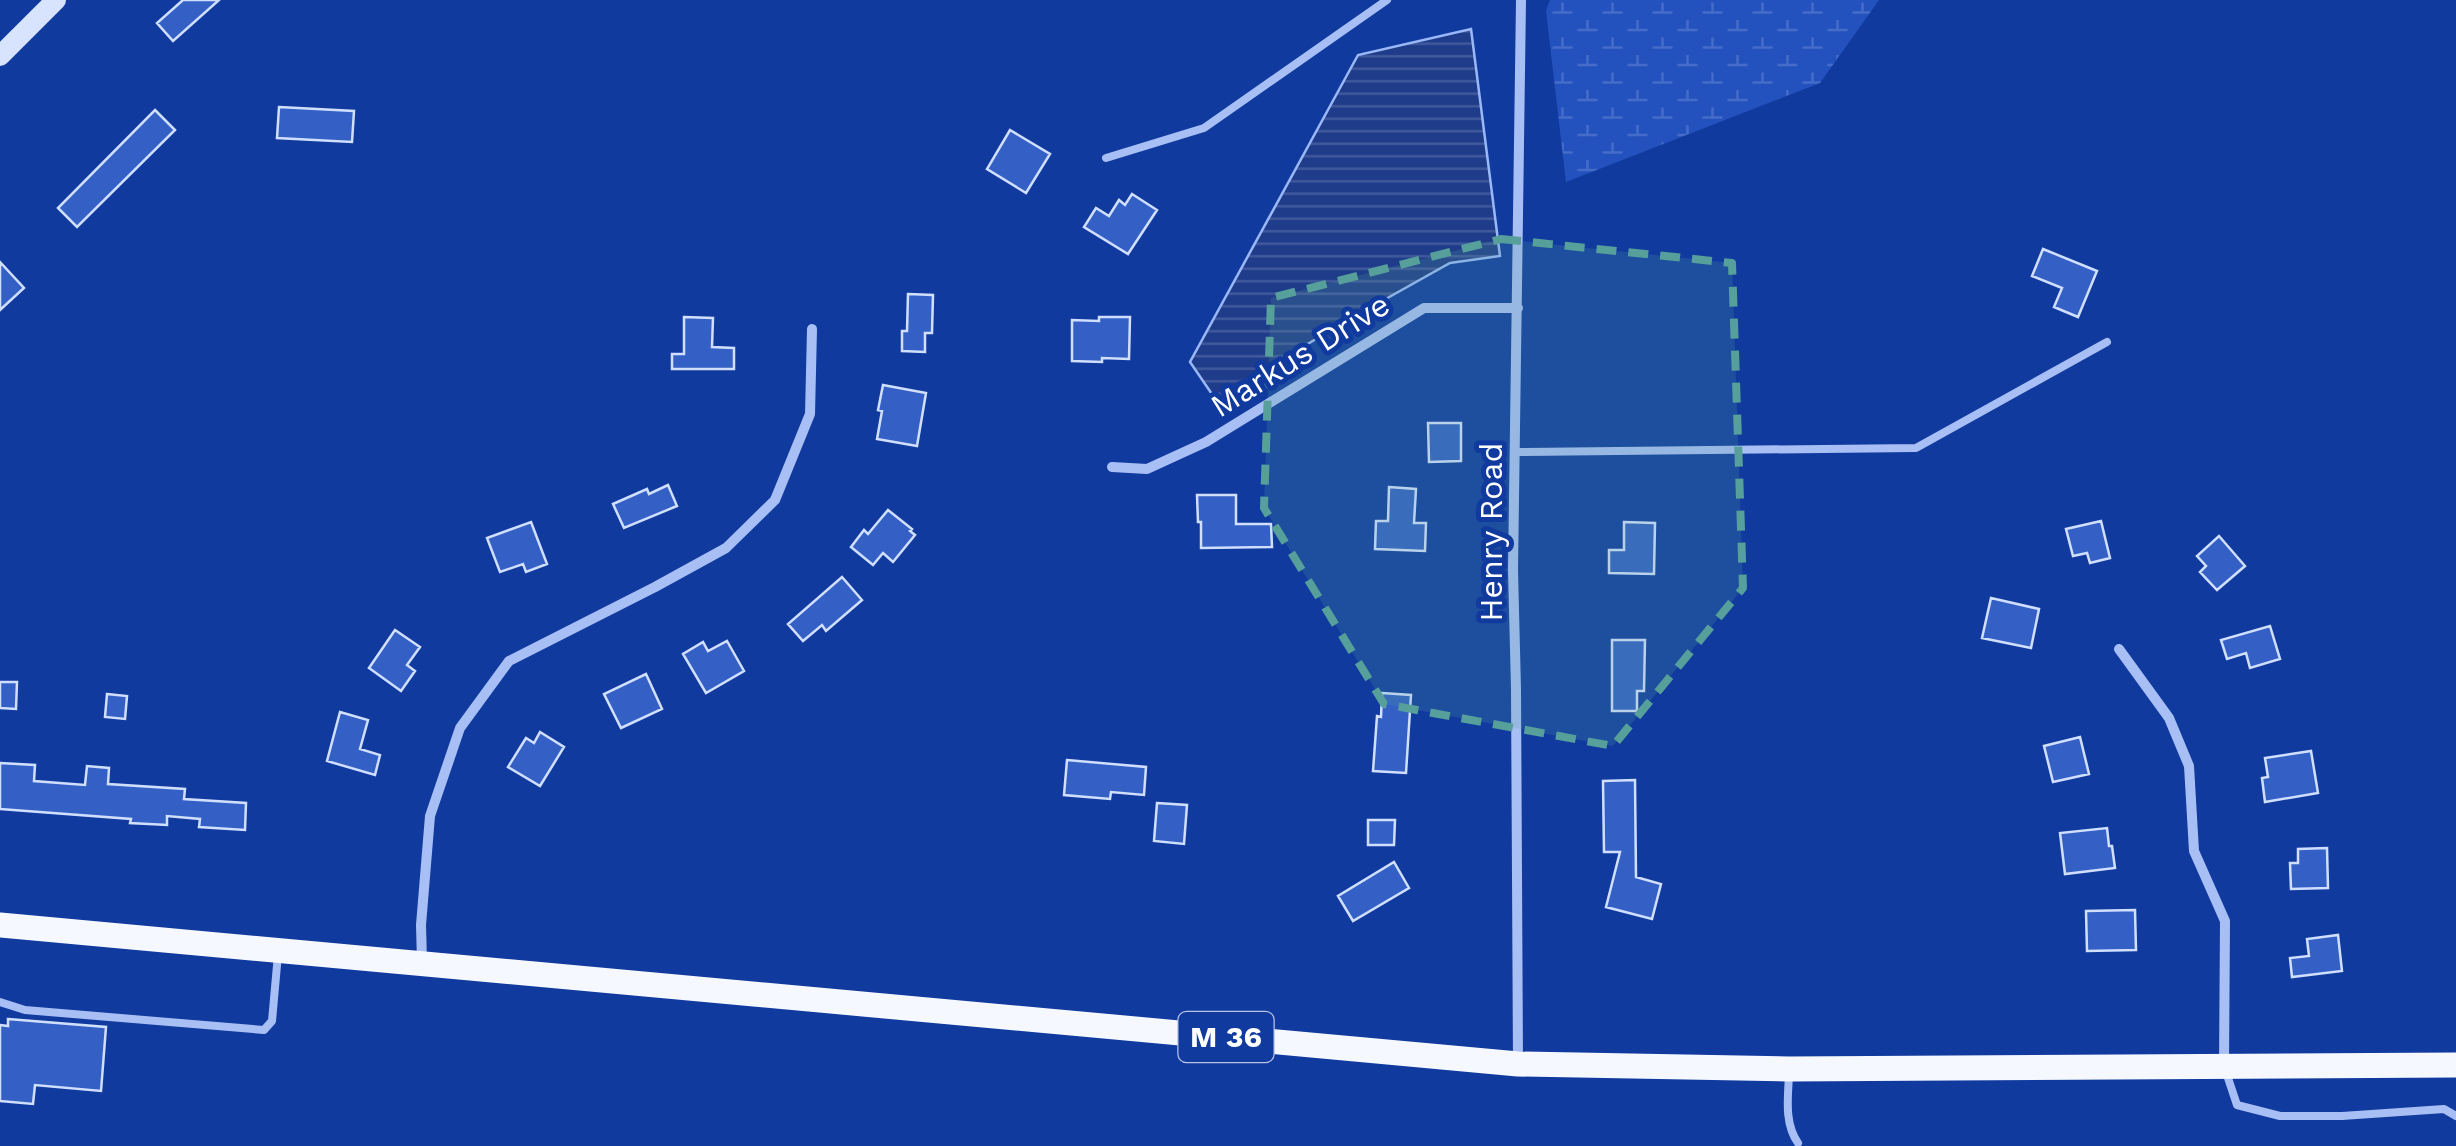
<svg xmlns="http://www.w3.org/2000/svg" width="2456" height="1146" font-family="'Work Sans',sans-serif">
  <style>
    .wetland { fill: url(#wetland-marsh) }
    .water { fill: url(#water-rules); stroke: #9ab8f8; stroke-width: 2.5 }
    .building { fill: #3460c5; stroke: #d1dffe; stroke-width: 2.5 }
    .lines { fill: none; stroke-linecap: round; stroke-linejoin: round }
    .lane { stroke: #a8bff5; stroke-width: 8 }
    .street { stroke: #a8bff5; stroke-width: 10 }
    .secondary { stroke: #d8e3fe; stroke-width: 20 }
    .primary { stroke: #f6f8ff; stroke-width: 25 }
    .marked { fill: #579f9a; fill-opacity: 0.2; stroke: #579f9a; stroke-width: 8; stroke-dasharray: 20 12; stroke-linejoin: round }
    .labels { text-anchor: middle; stroke-width: 10; stroke-linejoin: round; paint-order: stroke }
    .shield { fill: #113a9f; stroke: #b8c4e2; stroke-width: 2.5 }
    .shield-label { font-size: 30px; font-weight: bold; fill: #fff }
    .street-label { font-size: 32px; fill: #fff; stroke: #113a9f }
  </style>
  <defs>
    <pattern id="wetland-marsh" width="20" height="14" patternUnits="userSpaceOnUse" patternTransform="scale(2.5)"><rect width="20" height="14" fill="#2352be"/><path d="M1 5h8M5 5V1M11 12h8M15 12V8" fill="none" stroke="#446cc8"/></pattern>
    <pattern id="water-rules" width="6" height="5" patternUnits="userSpaceOnUse" patternTransform="scale(2.5)"><rect width="6" height="5" fill="#1f3c8a"/><path d="M0 2.5h6" fill="none" stroke="#41599c"/></pattern>
  </defs>
  <rect width="100%" height="100%" fill="#113a9f"/>
  <path class="wetland" d="M1550 0H1879L1820 83 1566 182 1546 11Z"/>
  <path class="water" d="M1471 29 1500 256 1450 263 1334 328 1216 400 1190 362 1358 55Z"/>
  <path class="building" d="M183 0H219L173 41 157 23Z
    M279 107 354 111 352 142 277 138Z
    M155 110 175 130 77 227 58 208Z
    M1010 130 1050 154 1026 193 987 169Z
    M1132 194 1157 210 1128 254 1084 227 1096 208 1109 216 1119 200 1125 205Z
    M2043 249 2097 271 2078 317 2054 307 2062 288 2032 276Z
    M0 262 24 288 0 310Z
    M908 294 933 295 932 333H925V352L902 351V331H907Z
    M684 317 713 318 712 347 734 348V369H672V354H684Z
    M1099 317H1130L1129 359 1102 358V362L1072 361V320L1099 321Z
    M883 385 926 393 917 446 877 439 882 411 878 410Z
    M1428 423H1461V461L1429 462Z
    M668 485 677 506 624 528 613 504 647 489 649 494Z
    M1389 487 1416 489 1414 523H1426L1425 551 1375 549 1376 521H1388Z
    M1197 495H1236V524H1271L1272 547 1201 548V522H1198Z
    M888 510 912 529 910 531 915 535 893 562 883 553 873 565 851 547 864 530 868 534Z
    M2101 521 2110 558 2090 563 2087 553 2073 556 2066 529Z
    M531 522 547 564 526 572 523 564 500 572 487 538Z
    M1624 522 1655 523 1654 574 1609 573V550H1624Z
    M2219 536 2245 566 2217 590 2200 572 2206 566 2197 556Z
    M842 577 862 600 826 631 822 625 803 641 788 624Z
    M1991 598 2039 609 2031 648 1982 638Z
    M2270 626 2280 659 2250 668 2246 653 2227 659 2221 640Z
    M395 630 420 647 407 665 415 671 401 691 369 668Z
    M1612 640H1645L1644 691H1637V711H1612Z
    M727 641 744 671 706 693 683 654 703 642 708 651Z
    M646 674 662 709 621 728 604 694Z
    M0 682H17L16 709 0 708Z
    M1382 693 1411 695 1406 773 1373 771 1377 716 1381 717Z
    M107 694 127 696 125 719 105 717Z
    M340 712 368 720 360 749 380 755 375 775 327 761Z
    M540 732 564 747 540 786 508 767 526 738 534 743Z
    M2080 737 2089 774 2053 782 2044 746Z
    M2311 751 2318 793 2265 802 2262 778 2268 777 2265 758Z
    M1067 760 1146 767 1144 795 1111 792 1110 799 1064 795Z
    M0 763 35 765 34 781 85 785 87 766 109 768 108 784 185 789 184 799 246 803 245 830 199 827 200 819 167 816V825L130 823 131 819 0 809Z
    M1635 780 1636 877 1661 884 1652 919 1606 907 1620 852H1604L1603 781Z
    M1157 803 1187 805 1184 844 1154 841Z
    M1368 820H1395L1394 845H1368Z
    M2107 828 2109 846H2112L2115 868 2065 874 2060 833Z
    M2327 848 2328 888 2291 889 2290 863H2298V849Z
    M1394 862 1409 888 1353 921 1338 896Z
    M2135 910 2136 950 2087 951 2086 911Z
    M2338 935 2342 971 2292 977 2290 958 2309 956 2307 939Z
    M8 1019 106 1027 101 1091 35 1085 33 1104 0 1101V1025L8 1026Z"/>
  <g class="lines">
    <path class="lane" d="M1106 158 1204 128 1387 0
      M1516 452 1916 448 2107 342
      M0 1002 25 1010 264 1030 272 1021 278 954
      M2225 1069 2237 1105 2280 1116H2342L2444 1109 2456 1116
      M1789 1075C1788 1097 1784 1123 1798 1143"/>
    <path class="street" d="M1112 467 1147 469 1206 442 1424 308H1518
      M2119 649 2169 718 2189 766 2194 851 2225 921 2224 1067
      M422 962 421 925 430 816 460 728 509 661 655 587 726 548 775 500 810 414 812 329
      M1518 1064 1516 689 1513 570 1521 0"/>
    <path class="secondary" d="M0 56 56 0"/>
    <path class="primary" d="M0 925 1518 1064 1789 1069 2456 1065"/>
  </g>
  <path class="marked" d="M1501 239 1732 263 1743 588 1613 746 1384 704 1264 508 1271 298Z"/>
  <g class="labels">
    <rect class="shield" x="1178.5" y="1012" width="95" height="50" rx="8"/>
    <g class="shield-label">
      <text x="1226" y="1047">M 36</text>
    </g>
    <g class="street-label">
      <text transform="translate(1300 355) rotate(-32)" y="11">Markus Drive</text>
      <text transform="translate(1491 532) rotate(-90)" y="11">Henry Road</text>
    </g>
  </g>
</svg>
